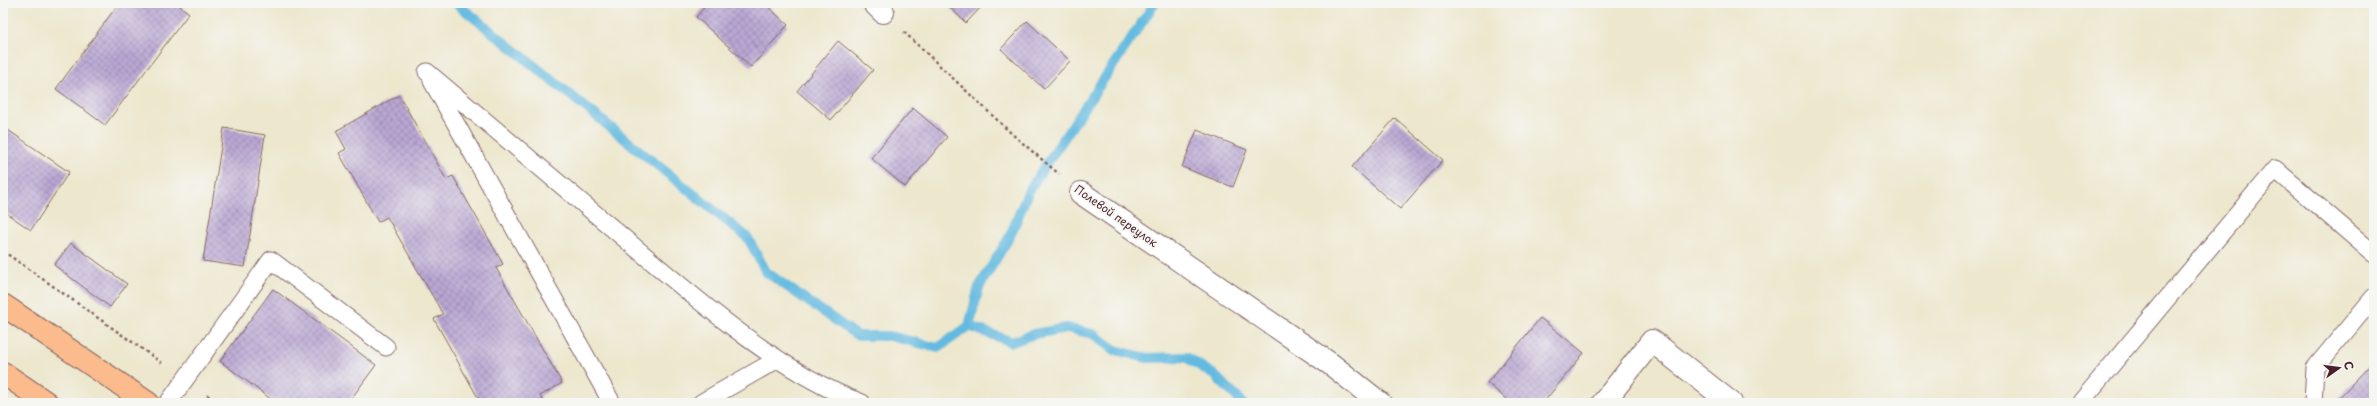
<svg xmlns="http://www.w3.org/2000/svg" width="2377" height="406" font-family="'Playpen Sans',sans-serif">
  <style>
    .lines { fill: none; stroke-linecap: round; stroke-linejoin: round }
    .stream { stroke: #63bae0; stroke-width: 10 }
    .building { fill: url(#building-cross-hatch) }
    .lane-casing { stroke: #836564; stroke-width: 19 }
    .street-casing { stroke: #836564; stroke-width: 24 }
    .primary-casing { stroke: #836564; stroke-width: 24 }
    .path { stroke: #836564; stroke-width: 2.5; stroke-dasharray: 3 3; stroke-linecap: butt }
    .lane { stroke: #fff; stroke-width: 17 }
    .street { stroke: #fff; stroke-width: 22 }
    .primary { stroke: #fbbb8c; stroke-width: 22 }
    .labels { text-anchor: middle; stroke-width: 4; stroke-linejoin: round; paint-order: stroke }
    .street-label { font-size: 11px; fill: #4a1f2b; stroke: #f6f6f2 }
  </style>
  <defs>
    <pattern id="building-cross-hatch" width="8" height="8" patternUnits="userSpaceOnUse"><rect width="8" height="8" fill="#baa7d4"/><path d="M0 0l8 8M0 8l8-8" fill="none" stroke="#9987ac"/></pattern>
  </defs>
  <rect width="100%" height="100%" fill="#f6f6f2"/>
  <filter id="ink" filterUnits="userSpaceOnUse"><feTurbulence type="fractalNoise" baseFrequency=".025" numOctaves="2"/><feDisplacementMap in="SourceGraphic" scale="8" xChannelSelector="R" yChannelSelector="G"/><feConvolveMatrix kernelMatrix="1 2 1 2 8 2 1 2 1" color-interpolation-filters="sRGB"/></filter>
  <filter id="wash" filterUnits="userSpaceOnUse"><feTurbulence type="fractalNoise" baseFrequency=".012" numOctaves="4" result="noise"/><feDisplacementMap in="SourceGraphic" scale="16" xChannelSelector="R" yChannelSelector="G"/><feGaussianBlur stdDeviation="0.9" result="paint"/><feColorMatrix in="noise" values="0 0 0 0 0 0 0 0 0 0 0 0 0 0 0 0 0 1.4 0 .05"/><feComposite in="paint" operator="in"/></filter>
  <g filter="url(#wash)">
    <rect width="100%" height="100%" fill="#ede7cd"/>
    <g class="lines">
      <path class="stream" d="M456 3 748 238 766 272 858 336H890L938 348 969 326 979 287 1010 236 1029 190 1155 3
        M969 326 1012 342 1034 334 1067 328 1093 334 1115 350 1147 358 1186 357 1214 375 1243 403"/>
    </g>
    <g id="blocks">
      <path class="building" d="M119 3H176L189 13 105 125 56 89Z
        M708 3H764L788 25 751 67 696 17Z
        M945 3H985L966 23Z
        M1027 21 1070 61 1044 89 1001 49Z
        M838 41 873 70 831 120 797 91Z
        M399 95 446 179 453 176 503 264 496 268 562 383 540 396 544 403H481L434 319 443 314 387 217 378 222 339 153 346 149 336 131Z
        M913 108 947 137 905 187 871 158Z
        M1395 118 1443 160 1400 209 1352 167Z
        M5 128 69 172 31 230 3 211V131Z
        M224 128 265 135 245 267 203 261Z
        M1197 130 1247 150 1233 187 1182 167Z
        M71 243 127 284 110 307 54 265Z
        M273 289 376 365 348 403H276L220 361Z
        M1540 318 1584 353 1543 403H1511L1487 383Z
        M2374 361V403H2334Z"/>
    </g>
  </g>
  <g filter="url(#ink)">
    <use href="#blocks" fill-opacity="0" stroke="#836564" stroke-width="1"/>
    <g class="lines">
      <g class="lane-casing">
        <path id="lane" d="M427 72C495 129 563 186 631 244 696 299 782 374 862 403
          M432 81 612 403
          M168 403 271 260 386 347
          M701 403 778 359
          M2080 403 2275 169 2374 254
          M2313 403 2315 368 2374 297"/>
      </g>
      <g class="street-casing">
        <path id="street" d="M874 3 883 12
          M1081 193 1332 365 1380 403
          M1603 403 1652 341 1731 403"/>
      </g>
      <g class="primary-casing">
        <path id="primary" d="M3 305 148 403
          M3 373 47 403"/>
      </g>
      <path class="path" d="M904 32 1012 134 1059 174
        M3 251 162 363
        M207 395 218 403"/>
      <use href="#lane" class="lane"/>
      <use href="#street" class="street"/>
      <use href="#primary" class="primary"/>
    </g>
  </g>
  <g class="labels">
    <g class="street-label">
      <text transform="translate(1116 216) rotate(35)" y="4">Полевой переулок</text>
    </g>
  </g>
  <rect width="2377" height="406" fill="none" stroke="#f6f6f2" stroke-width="16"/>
  <g transform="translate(2339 368) rotate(76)" stroke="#f6f6f2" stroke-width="3" paint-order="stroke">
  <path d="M0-3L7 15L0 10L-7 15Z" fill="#4a1f2b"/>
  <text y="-6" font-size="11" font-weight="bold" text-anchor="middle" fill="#4a1f2b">С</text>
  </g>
</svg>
